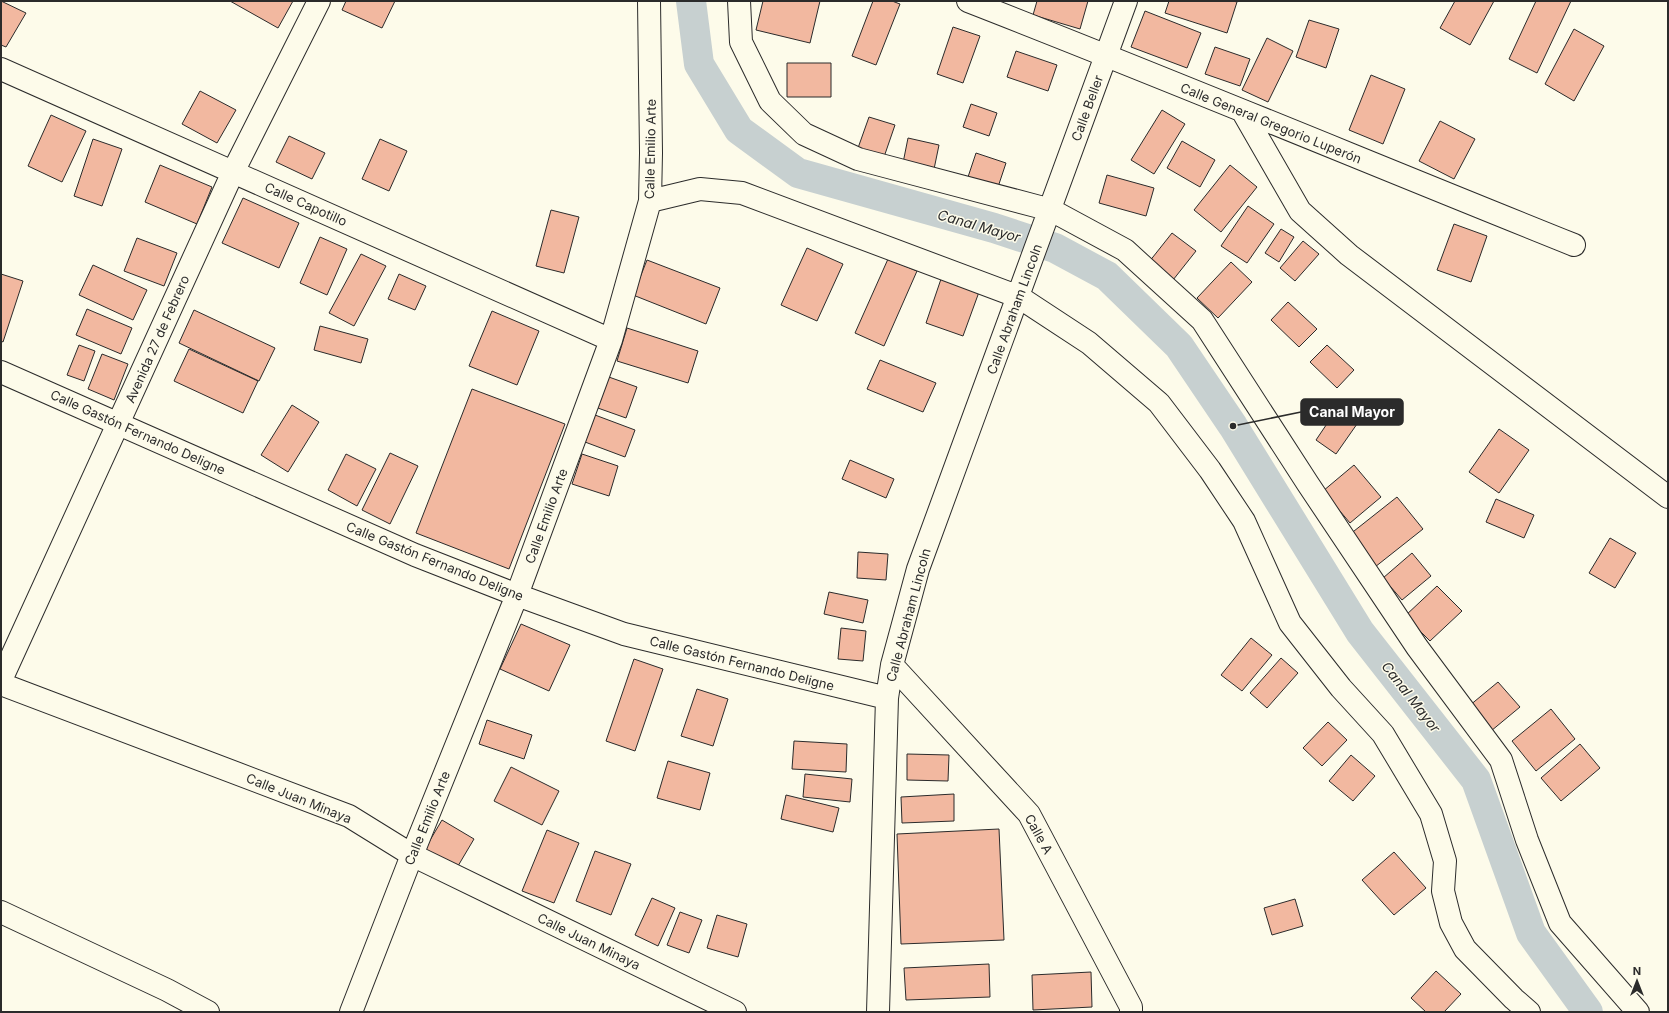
<svg xmlns="http://www.w3.org/2000/svg" width="1669" height="1013" font-family="Inter,sans-serif">
  <style>
    .lines { fill: none; stroke-linecap: round; stroke-linejoin: round }
    .canal { stroke: #c7d0d0; stroke-width: 30 }
    .building { fill: #f2b8a0; stroke: #2b2b2b }
    .minor-casing { stroke: #2b2b2b; stroke-width: 24 }
    .minor { stroke: #fdfbea; stroke-width: 22 }
    .labels { text-anchor: middle; stroke-width: 3; stroke-linejoin: round; paint-order: stroke }
    .street-label { font-size: 13px; fill: #2b2b2b; stroke: #fdfbea }
    .water-label { font-size: 14px; font-style: italic; fill: #2b2b2b; stroke: #fdfbea }
    .leader { fill: none; stroke: #2b2b2b; stroke-width: 1.5 }
    .callout-dot { fill: #2b2b2b; stroke: #fdfbea; stroke-width: 1.5 }
    .callout { fill: #2b2b2b; stroke: #2b2b2b; stroke-width: 1.5 }
    .callout-label { font-size: 14px; text-anchor: middle; font-weight: bold; fill: #fff }
  </style>
  <rect width="100%" height="100%" fill="#fdfbea"/>
  <g class="lines">
    <path class="canal" d="M691 1 699 64 739 130 798 173 994 228 1055 248 1107 276 1179 346 1233 426 1360 632 1476 780 1531 933 1588 1012"/>
  </g>
  <path class="building" d="M1 1 26 13 6 47 1 45Z
    M230 1H293L278 28Z
    M346 1H395L382 28 342 10Z
    M763 1H820L810 43 756 30Z
    M873 1H892L900 4 876 65 852 56Z
    M1037 1H1088L1080 29 1033 15Z
    M1169 1H1233L1237 2 1227 33 1165 13Z
    M1455 1H1494L1470 45 1440 28Z
    M1536 1H1571L1537 73 1509 59Z
    M1145 11 1201 33 1187 68 1131 47Z
    M1309 20 1339 29 1326 68 1296 57Z
    M953 27 980 36 963 83 937 74Z
    M1574 29 1604 46 1574 101 1545 84Z
    M1267 38 1293 51 1268 102 1242 90Z
    M1215 47 1250 59 1240 86 1205 74Z
    M1016 51 1057 65 1048 91 1007 77Z
    M787 63H831V97H787Z
    M1371 75 1405 89 1383 144 1349 130Z
    M200 91 236 110 217 143 182 124Z
    M971 104 997 113 989 136 963 127Z
    M1162 110 1185 124 1154 174 1131 160Z
    M51 115 86 131 62 182 28 166Z
    M869 117 895 125 884 157 858 148Z
    M1440 121 1475 139 1454 179 1419 161Z
    M289 136 325 153 312 179 276 162Z
    M908 138 939 145 933 174 902 168Z
    M93 139 122 149 102 206 74 196Z
    M380 139 407 151 389 191 362 179Z
    M1182 141 1215 160 1200 187 1167 168Z
    M976 153 1006 163 998 187 968 177Z
    M160 165 212 187 197 224 145 202Z
    M1230 165 1257 187 1221 232 1194 210Z
    M1107 175 1154 188 1146 216 1099 203Z
    M243 198 299 223 279 268 222 243Z
    M1248 206 1274 224 1247 263 1221 246Z
    M551 210 579 217 564 273 536 266Z
    M1454 224 1487 236 1471 282 1437 270Z
    M1281 229 1294 237 1279 262 1265 253Z
    M1172 233 1196 251 1173 280 1149 262Z
    M320 237 347 249 327 295 300 283Z
    M137 238 177 253 164 286 124 271Z
    M1303 241 1319 254 1295 281 1280 268Z
    M807 248 843 264 817 321 781 305Z
    M361 254 386 266 354 326 329 313Z
    M888 259 917 271 884 346 855 333Z
    M647 260 720 288 706 324 633 295Z
    M1231 262 1252 282 1218 318 1197 298Z
    M93 265 147 290 133 320 79 295Z
    M1 274 23 281 3 342 1 341Z
    M399 274 426 286 415 310 388 299Z
    M941 279 979 292 963 336 926 323Z
    M1288 302 1317 329 1299 347 1271 320Z
    M87 309 132 328 121 354 76 335Z
    M194 310 275 348 259 381 179 343Z
    M492 311 539 331 517 385 469 366Z
    M320 326 368 339 361 363 314 350Z
    M627 328 698 351 688 383 617 361Z
    M79 345 95 351 84 381 67 375Z
    M1327 345 1354 370 1337 388 1310 362Z
    M189 349 258 381 243 413 174 381Z
    M102 354 128 364 114 400 88 389Z
    M880 360 936 383 923 412 867 389Z
    M606 376 637 387 626 418 595 407Z
    M472 389 565 424 509 569 416 533Z
    M1343 400 1364 414 1336 454 1316 440Z
    M292 405 319 422 288 472 261 455Z
    M595 415 635 430 625 457 585 442Z
    M1499 429 1529 450 1499 493 1469 472Z
    M390 453 418 466 390 524 362 510Z
    M346 454 376 469 357 506 328 490Z
    M582 454 618 466 609 496 572 484Z
    M850 460 894 479 886 498 842 479Z
    M1354 465 1381 497 1350 523 1323 491Z
    M1397 497 1423 529 1375 567 1349 535Z
    M1496 499 1534 515 1524 538 1486 522Z
    M1610 538 1636 553 1615 588 1589 573Z
    M858 552 888 554 886 580 857 578Z
    M1412 553 1431 576 1402 600 1383 578Z
    M1437 586 1462 611 1430 641 1405 616Z
    M829 592 868 600 863 623 824 614Z
    M521 624 570 645 549 691 500 669Z
    M841 628 866 631 863 661 838 659Z
    M1251 638 1272 655 1242 691 1221 675Z
    M1281 658 1298 673 1267 708 1250 693Z
    M634 659 663 669 635 751 606 741Z
    M1498 682 1520 707 1491 731 1469 706Z
    M697 689 728 699 713 746 681 736Z
    M1551 709 1575 739 1536 771 1512 741Z
    M487 720 532 735 524 759 479 744Z
    M1328 722 1347 740 1322 766 1303 748Z
    M794 741 847 744 846 772 792 769Z
    M1580 744 1600 768 1561 801 1541 778Z
    M907 754 949 755 948 781 907 780Z
    M1351 755 1375 776 1353 801 1329 781Z
    M668 761 710 773 700 810 657 798Z
    M511 767 559 791 542 825 494 801Z
    M805 774 852 779 850 802 803 797Z
    M954 794V821L902 823 901 797Z
    M786 795 839 808 833 832 781 819Z
    M442 820 474 839 455 871 423 852Z
    M999 829 1004 940 901 944 897 834Z
    M547 830 579 843 554 903 522 891Z
    M595 851 631 864 611 915 576 901Z
    M1394 852 1426 888 1394 915 1362 880Z
    M652 898 675 908 658 946 635 935Z
    M1295 899 1303 926 1272 935 1264 908Z
    M680 912 702 920 689 953 667 945Z
    M717 915 747 924 738 957 707 948Z
    M989 964 990 997 906 1000 904 968Z
    M1436 971 1461 994 1444 1012H1426L1411 998Z
    M1091 972 1092 1007 1033 1010 1032 975Z"/>
  <g class="lines">
    <g class="minor-casing">
      <path id="minor" d="M739 1 741 42 770 101 804 134 858 159 1051 210 1125 250 1202 320 1308 484 1417 647 1501 760 1527 840 1560 923 1638 1012
        M968 1C1171 80 1372 164 1574 245
        M1 69 611 340
        M1243 112 1300 211 1349 255 1668 497
        M650 201 700 189 742 193 1019 297 1089 343 1159 403 1210 470 1244 521 1290 623 1341 688 1383 734 1431 814 1445 861 1443 891 1451 923 1465 949 1514 999 1529 1012
        M1 372 415 555 517 595 624 634 887 698
        M892 665 1029 814 1131 1007V1012
        M1 680 233 172 319 1
        M1 684 349 816 412 855 735 1012
        M1 912 167 990 208 1012
        M351 1012 412 855 517 595 611 340 650 201 651 153 649 1
        M878 1012 887 698 892 665 918 569 1126 1"/>
    </g>
    <use href="#minor" class="minor"/>
  </g>
  <g class="labels">
    <g class="street-label">
      <text transform="translate(1087 108) rotate(-70)" y="5">Calle Beller</text>
      <text transform="translate(1271 123) rotate(22)" y="5">Calle General Gregorio Luperón</text>
      <text transform="translate(650 149) rotate(-89)" y="5">Calle Emilio Arte</text>
      <text transform="translate(306 204) rotate(24)" y="5">Calle Capotillo</text>
      <text transform="translate(1014 309) rotate(-70)" y="5">Calle Abraham Lincoln</text>
      <text transform="translate(157 339) rotate(-66)" y="5">Avenida 27 de Febrero</text>
      <text transform="translate(138 432) rotate(24)" y="5">Calle Gastón Fernando Deligne</text>
      <text transform="translate(546 516) rotate(-70)" y="5">Calle Emilio Arte</text>
      <text transform="translate(435 561) rotate(22)" y="5">Calle Gastón Fernando Deligne</text>
      <text transform="translate(908 615) rotate(-75)" y="5">Calle Abraham Lincoln</text>
      <text transform="translate(742 663) rotate(14)" y="5">Calle Gastón Fernando Deligne</text>
      <text transform="translate(299 798) rotate(22)" y="5">Calle Juan Minaya</text>
      <text transform="translate(427 818) rotate(-68)" y="5">Calle Emilio Arte</text>
      <text transform="translate(1039 834) rotate(61)" y="5">Calle A</text>
      <text transform="translate(589 941) rotate(26)" y="5">Calle Juan Minaya</text>
    </g>
    <g class="water-label">
      <text transform="translate(979 226) rotate(16)" y="5">Canal Mayor</text>
      <text transform="translate(1411 697) rotate(52)" y="5">Canal Mayor</text>
    </g>
  </g>
  <path class="leader" d="M1233 426L1301 412"/>
  <circle class="callout-dot" cx="1233" cy="426" r="4"/>
  <rect class="callout" x="1301" y="399" width="102" height="26" rx="4"/>
  <g class="callout-label">
    <text x="1352" y="417">Canal Mayor</text>
  </g>
  <rect width="1669" height="1013" fill="none" stroke="#2b2b2b" stroke-width="4"/>
  <g transform="translate(1637 981)" stroke="#fdfbea" stroke-width="3" paint-order="stroke">
  <path d="M0-3L7 15L0 10L-7 15Z" fill="#2b2b2b"/>
  <text y="-6" font-size="11" font-weight="bold" text-anchor="middle" fill="#2b2b2b">N</text>
  </g>
</svg>
